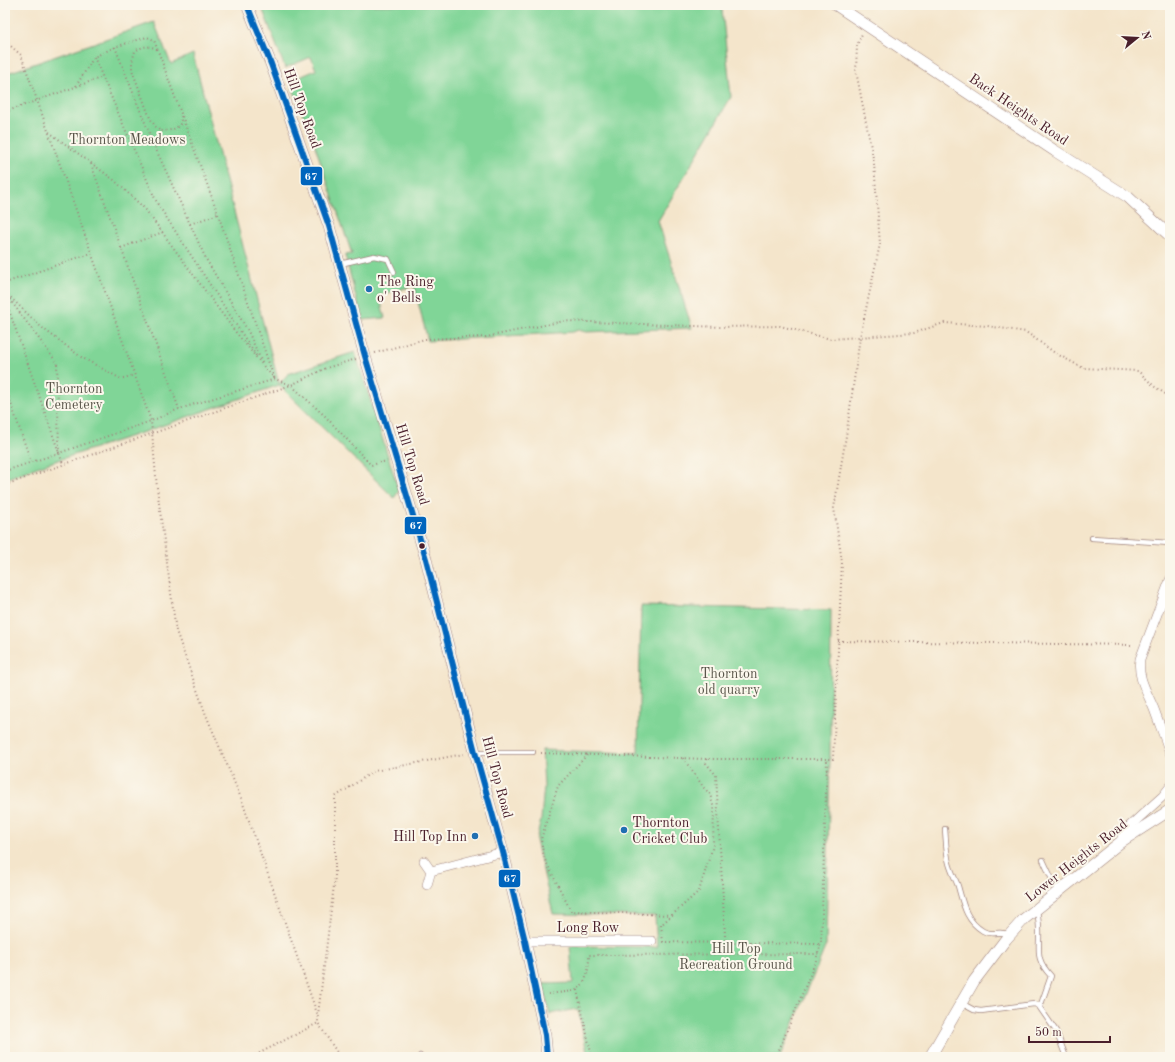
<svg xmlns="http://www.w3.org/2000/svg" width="1175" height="1062" font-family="'Old Standard TT',serif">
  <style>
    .green { fill: #80d597; stroke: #657a61 }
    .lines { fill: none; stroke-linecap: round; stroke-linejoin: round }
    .service-casing { stroke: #9f827b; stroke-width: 6 }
    .minor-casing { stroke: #9f827b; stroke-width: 10 }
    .tertiary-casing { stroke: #9f827b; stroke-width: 12 }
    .path { stroke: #9f827b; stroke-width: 2; stroke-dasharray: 1 3; stroke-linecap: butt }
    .service { stroke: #fff; stroke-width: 4.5 }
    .minor { stroke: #fff; stroke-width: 9 }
    .tertiary { stroke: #fff; stroke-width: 11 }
    .bus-1-casing { stroke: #fbf7ec; stroke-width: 9 }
    .bus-1 { stroke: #0065bd; stroke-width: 6 }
    .poi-dot { fill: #1f6fb2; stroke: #fbf7ec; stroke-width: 1.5 }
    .bus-dot { fill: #4a1f2b; stroke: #fbf7ec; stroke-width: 1.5 }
    .labels { text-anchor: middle; stroke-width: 4; stroke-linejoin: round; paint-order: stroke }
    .street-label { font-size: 14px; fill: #4a1f2b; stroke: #fbf7ec }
    .park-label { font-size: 14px; fill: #5a564b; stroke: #fbf7ec }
    .poi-label { font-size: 14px; fill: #4a1f2b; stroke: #fbf7ec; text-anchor: start }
    .line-badge { stroke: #fbf7ec; stroke-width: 1.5 }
    .badge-label { font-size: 11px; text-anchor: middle; font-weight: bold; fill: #fff }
  </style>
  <rect width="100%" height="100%" fill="#fbf7ec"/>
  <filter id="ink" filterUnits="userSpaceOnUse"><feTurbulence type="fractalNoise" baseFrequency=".025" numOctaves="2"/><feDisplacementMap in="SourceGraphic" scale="8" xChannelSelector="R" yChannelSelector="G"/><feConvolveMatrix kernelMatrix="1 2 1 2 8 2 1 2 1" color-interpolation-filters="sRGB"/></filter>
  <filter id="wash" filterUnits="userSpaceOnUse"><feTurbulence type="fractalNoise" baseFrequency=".012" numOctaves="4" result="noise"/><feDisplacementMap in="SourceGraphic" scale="16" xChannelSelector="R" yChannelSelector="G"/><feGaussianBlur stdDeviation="0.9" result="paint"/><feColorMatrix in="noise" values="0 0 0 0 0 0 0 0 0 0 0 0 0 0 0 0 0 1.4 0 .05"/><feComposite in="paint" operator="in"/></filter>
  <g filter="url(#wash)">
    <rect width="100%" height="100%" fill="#f4e5cb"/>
    <path class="green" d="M261 5H722V9L731 97 658 221 692 328 586 332 578 330 573 332 428 341 414 286 379 295 385 318 362 320 345 255 352 254 313 140 290 81 316 70 311 57 285 68Z
      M154 22 171 64 193 54 279 384 288 374 355 352 399 491 394 498 279 385 144 432 40 466 5 479V74Z
      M641 606 831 610 830 755 826 945 780 1057H588L578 1009 550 1014 542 984 573 983 570 946 657 947 655 916 553 914 536 840 541 820 544 786 542 750 638 753Z"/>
  </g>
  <g filter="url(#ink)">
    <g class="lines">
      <g class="service-casing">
        <path id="service" d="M340 264 374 256 388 259 394 272
          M1092 538 1170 543
          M475 752H533
          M945 829C946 840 946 852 949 863 951 871 955 878 958 886 963 904 966 921 983 931 993 937 999 929 1010 935
          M1043 860 1058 892
          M1037 910C1038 917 1039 923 1039 929 1040 950 1034 958 1051 976L1040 1007
          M961 1003 974 1010 981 1011 1034 1004 1038 1005 1056 1031 1066 1057
          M420 1056 421 1057"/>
      </g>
      <g class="minor-casing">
        <path id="minor" d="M1170 580 1140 659C1137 677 1147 692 1154 709 1159 723 1165 738 1170 753
          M1122 841V833L1163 796 1170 787
          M424 861 431 871 503 852
          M427 885 431 871
          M525 941H652"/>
      </g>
      <g class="tertiary-casing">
        <path id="tertiary" d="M247 5 271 64 329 226 365 356 426 559 475 752 503 852 525 941 545 1035 547 1057
          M836 5 1055 151 1128 197 1170 236
          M930 1057 974 981 1006 939 1024 919 1122 841 1170 810"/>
      </g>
      <path class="path" d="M5 41 21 55 151 421 157 488 176 631 206 715 241 798 318 1016V1023L340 1057
        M115 47 154 145 190 224 206 259 248 331 263 365
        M157 49C148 45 143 46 135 51L132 62V70L150 118 155 126 160 131C170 131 175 130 181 123V116
        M94 57 157 203 257 357
        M76 86 94 57 115 47 147 37 154 40 218 214 274 378
        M5 112 103 77
        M49 132 114 180 145 209 234 330 265 368 275 379 291 385 325 416 371 465 387 461
        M91 164 179 409
        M190 224 218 214
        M121 248 163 232
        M5 283 91 253
        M5 292 41 327 81 357 121 379 134 375
        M5 293 57 363 59 453 151 421 179 409 275 379
        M5 299 63 464
        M375 353 425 339 486 337 564 321 720 327 780 326 831 339 914 333 944 323 987 326 1026 332 1055 353 1083 368 1138 371 1155 387 1170 397
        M5 386 31 462
        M5 471 59 453
        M5 485 291 385 326 368 356 359
        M838 641 1134 645
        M541 753 707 759H827
        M587 755 558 786 541 839 544 858 571 911 671 915
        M683 758 704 788 710 794 714 809 713 846 699 891 661 925 663 942 821 944
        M707 759 706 763 716 775 726 954
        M577 990 592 1057
        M548 994C554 993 572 992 576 990 588 984 589 966 589 955L818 954
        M318 1015 335 877V797L374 771 464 754
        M252 1057 318 1023
        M776 1057 815 963 821 944 827 759H833L842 562 834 508 847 430 860 337 880 244 874 163 856 71 857 45 862 34"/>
      <use href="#service" class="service"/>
      <use href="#minor" class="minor"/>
      <use href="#tertiary" class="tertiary"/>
      <g class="bus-1-casing">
        <path id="bus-1" d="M247 5 271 64 329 226 365 356 426 559 475 752 503 852 525 941 545 1035 547 1057"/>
      </g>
      <use href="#bus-1" class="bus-1"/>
    </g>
  </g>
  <g class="poi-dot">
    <circle cx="369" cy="289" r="4"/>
    <circle cx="624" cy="830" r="4"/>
    <circle cx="475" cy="836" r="4"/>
  </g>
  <circle class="bus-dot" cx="422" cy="546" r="3.5"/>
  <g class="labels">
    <g class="street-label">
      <text transform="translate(303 108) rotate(70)" y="5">Hill Top Road</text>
      <text transform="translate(1019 109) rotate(34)" y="5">Back Heights Road</text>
      <text transform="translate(413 464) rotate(73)" y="5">Hill Top Road</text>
      <text transform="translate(498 777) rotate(75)" y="5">Hill Top Road</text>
      <text transform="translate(1076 860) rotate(-38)" y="5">Lower Heights Road</text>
      <text x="588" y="932">Long Row</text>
    </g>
    <g class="park-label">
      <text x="127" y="144">Thornton Meadows</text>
      <text x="74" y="393">Thornton<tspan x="74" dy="16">Cemetery</tspan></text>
      <text x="729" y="678">Thornton<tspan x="729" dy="16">old quarry</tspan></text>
      <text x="736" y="953">Hill Top<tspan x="736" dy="16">Recreation Ground</tspan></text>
    </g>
    <g class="poi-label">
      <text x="377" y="286">The Ring<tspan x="377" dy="16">o' Bells</tspan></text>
      <text x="632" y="827">Thornton<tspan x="632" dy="16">Cricket Club</tspan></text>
      <text x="467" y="841" text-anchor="end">Hill Top Inn</text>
    </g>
  </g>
  <g class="line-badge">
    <rect x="300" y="166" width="23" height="20" rx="4" fill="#0065bd"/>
    <rect x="404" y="516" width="23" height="19" rx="4" fill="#0065bd"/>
    <rect x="498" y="869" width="23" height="19" rx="4" fill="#0065bd"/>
  </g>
  <g class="badge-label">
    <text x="311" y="180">67</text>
    <text x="416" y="529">67</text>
    <text x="510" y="882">67</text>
  </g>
  <rect width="1175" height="1062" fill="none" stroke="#fbf7ec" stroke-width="20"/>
  <g transform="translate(1137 38) rotate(72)" stroke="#fbf7ec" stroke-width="3" paint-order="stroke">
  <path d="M0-3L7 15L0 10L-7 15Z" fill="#4a1f2b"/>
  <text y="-6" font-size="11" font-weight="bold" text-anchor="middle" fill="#4a1f2b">N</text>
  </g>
  <path d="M1029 1036v6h81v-6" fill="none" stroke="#4a1f2b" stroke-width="2"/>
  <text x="1035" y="1036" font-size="12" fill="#4a1f2b" stroke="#fbf7ec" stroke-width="3" paint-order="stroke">50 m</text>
</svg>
